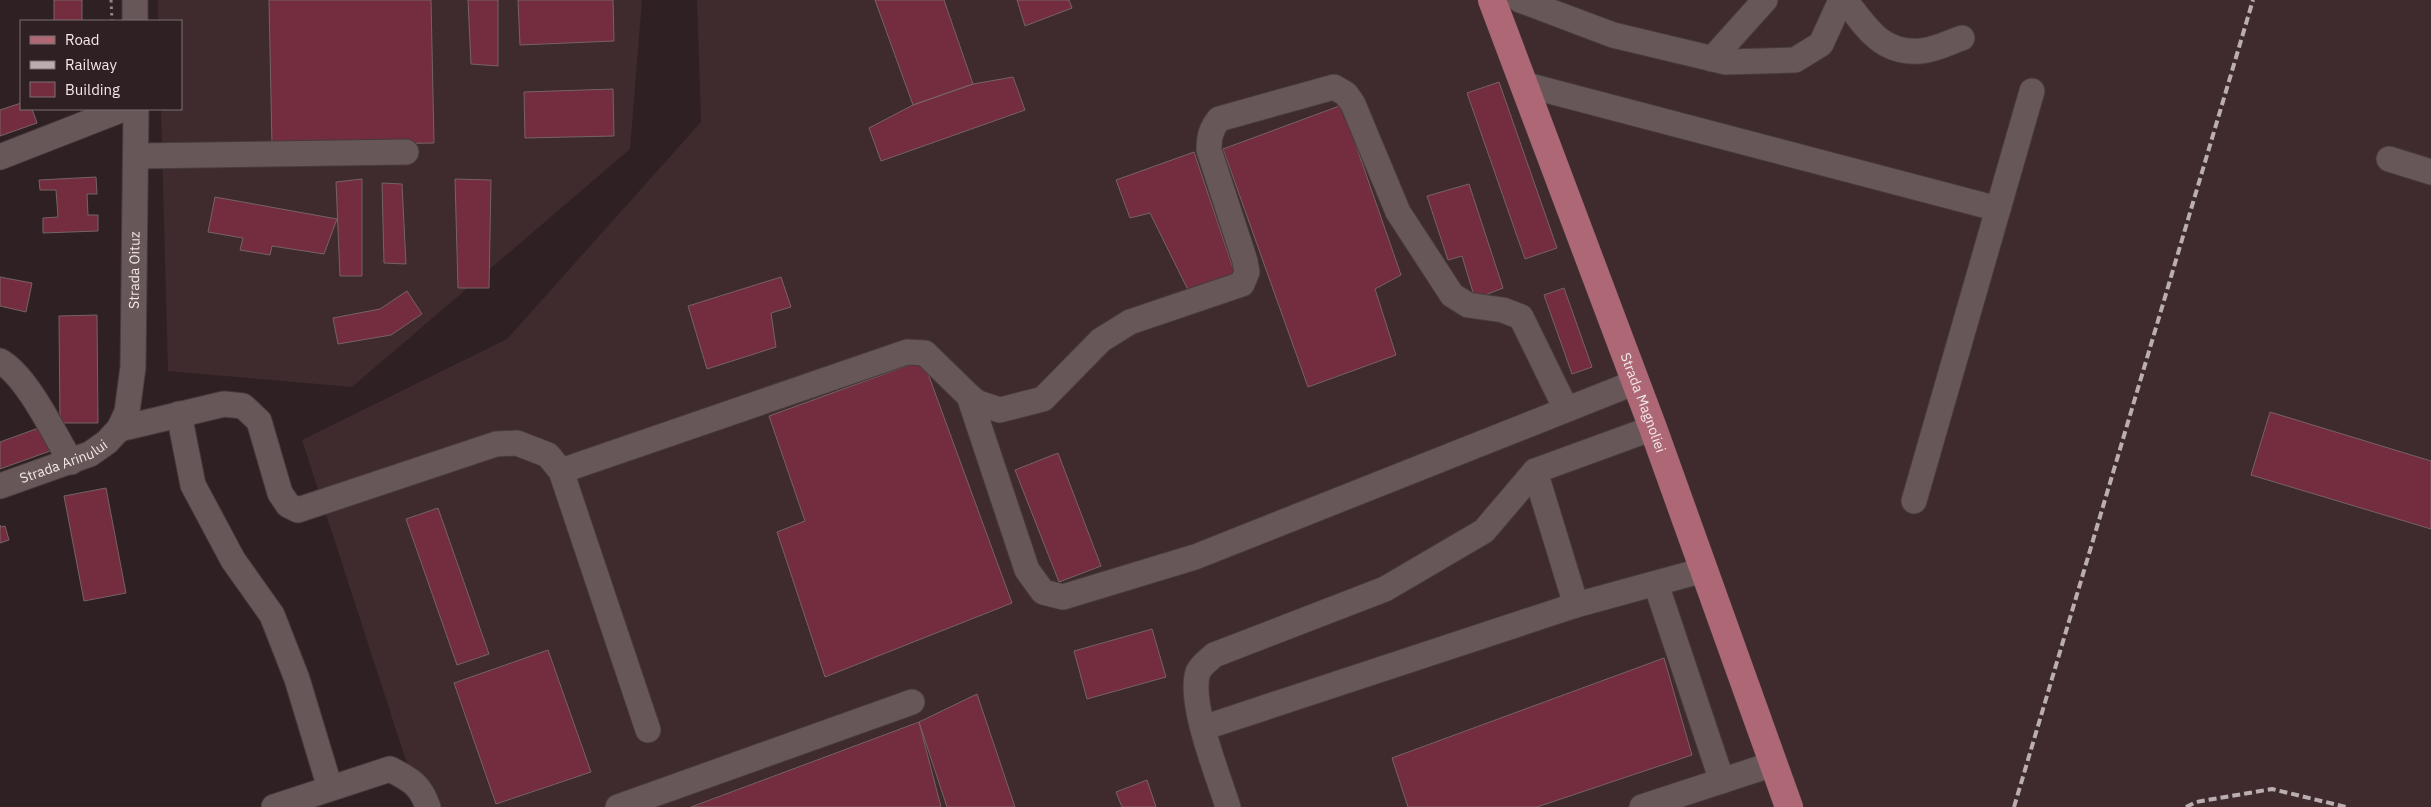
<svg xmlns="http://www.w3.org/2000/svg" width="2431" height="807" font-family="'IBM Plex Sans',sans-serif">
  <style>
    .built { fill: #3f2a2e }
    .building { fill: #742d3e; stroke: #756366 }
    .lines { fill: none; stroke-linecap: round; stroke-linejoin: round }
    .minor-casing { stroke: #463b3d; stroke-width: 27 }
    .major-casing { stroke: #463b3d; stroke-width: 29 }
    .path { stroke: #928688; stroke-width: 3; stroke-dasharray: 2.5 4; stroke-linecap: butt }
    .minor { stroke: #685759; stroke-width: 25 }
    .major { stroke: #ad6775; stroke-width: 28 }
    .rail { stroke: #baaeb0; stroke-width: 4; stroke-dasharray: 8 4; stroke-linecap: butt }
    .labels { text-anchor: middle; stroke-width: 4.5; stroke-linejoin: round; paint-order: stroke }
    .street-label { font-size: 14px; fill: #f2e8e9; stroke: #2f2023 }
  </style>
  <rect width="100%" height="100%" fill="#2f2023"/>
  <path class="built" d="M158 0H642L630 149 352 387 168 371 161 109H181V21H158Z
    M697 0H2431V807H421L302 440 507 339 701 122Z"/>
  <path class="building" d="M54 0H82V21H54Z
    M269 0H431L434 143 272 146Z
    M468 0H498V66L471 64Z
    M518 0H613L614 41 520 45Z
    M875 0H944L973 84 913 105Z
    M1017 0H1069L1072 8 1025 26Z
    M1013 77 1025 110 881 161 869 128 913 105 973 84Z
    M1499 82 1557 248 1525 259 1467 93Z
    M613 89 614 136 525 138 524 92Z
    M21 103V109H32L37 123 0 136V110Z
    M1342 105 1401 275 1375 289 1396 355 1308 387 1223 149Z
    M1194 152 1235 274 1188 290 1150 213 1130 218 1116 180Z
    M96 177 97 194H87L88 215H98V231L43 233V218L58 217 56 190H40L39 180Z
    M362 179V276H340L336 182Z
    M455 179 491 180 489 288H458Z
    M382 183 402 184 406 264 384 263Z
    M1469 184 1503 288 1475 299 1462 256 1448 260 1427 196Z
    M215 197 337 219 324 254 272 246 270 255 240 250 243 238 208 232Z
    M0 277 32 283 26 312 0 306Z
    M781 277 791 307 771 313 776 347 707 369 688 306Z
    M1564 288 1592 367 1572 374 1544 295Z
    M407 291 422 314 391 335 338 344 333 318 380 309Z
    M97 315 98 423H60L59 316Z
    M923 360 1012 603 825 677 777 532 805 521 769 416Z
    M2270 412 2431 461V529L2251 475Z
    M44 426 53 450 0 469V442Z
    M1058 453 1101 566 1059 582 1015 470Z
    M106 488 126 593 84 601 64 496Z
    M438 508 489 654 457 665 406 519Z
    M0 525 1 527 5 526 9 540 0 543Z
    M1152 629 1166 677 1087 699 1074 651Z
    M548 650 591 772 496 804 454 683Z
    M1664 658 1692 755 1537 807H1408L1392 758Z
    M977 694 1015 807H947L919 722Z
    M919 722 941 807H691Z
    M1147 780 1156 807H1122L1116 792Z"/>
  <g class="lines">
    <g class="minor-casing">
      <g id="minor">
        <path d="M135 0V21"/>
        <path d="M1520 0 1613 35 1726 62 1795 60 1821 44 1841 0"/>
        <path d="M1845 0C1867 28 1881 54 1921 51 1935 50 1950 42 1962 38"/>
        <path d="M1712 59 1765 0"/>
        <path d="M1523 84 1998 209"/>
        <path d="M137 156 406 152"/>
        <path d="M0 157 123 109"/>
        <path d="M2389 159 2431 172"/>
        <path d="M0 361C28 377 54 434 71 462"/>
        <path d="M969 396 1027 570 1043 592 1063 597 1195 557 1636 382"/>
        <path d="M179 414 193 485 233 560 272 615 297 679 330 788"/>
        <path d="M119 429 224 404 243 406 259 421 280 493 288 505 298 510 496 444 517 443 548 455 561 471 648 730"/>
        <path d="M561 471 907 352 925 353 969 396 978 403 1000 410 1043 399 1101 340 1130 322 1242 284 1247 272 1245 261 1209 150C1209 137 1211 129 1219 119L1334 87 1346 94 1353 104 1398 212 1452 295 1468 305 1503 310 1521 317 1566 409"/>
        <path d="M1535 471 1576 605"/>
        <path id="s1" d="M0 486 90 454 107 442 119 429 127 412 133 367 136 109"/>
        <path d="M1914 501 2032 91"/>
        <path d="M1656 584 1722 781"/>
        <path d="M1203 728 1576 605 1704 570"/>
        <path d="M274 807 390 769C411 780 420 784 428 807"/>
        <path d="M618 807 912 702"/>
        <path d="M1228 807C1218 775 1188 702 1198 672 1201 665 1209 660 1214 655L1385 589 1484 531 1535 471 1653 428"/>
        <path d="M1642 807 1773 764"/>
      </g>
    </g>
    <g class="major-casing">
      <g id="major">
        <path id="s2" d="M1492 0 1653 428 1789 807"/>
      </g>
    </g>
    <path class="path" d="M111 0 112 21"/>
    <use href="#minor" class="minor"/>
    <use href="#major" class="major"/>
    <path class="rail" d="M2014 807 2253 0
      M2186 807 2196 802 2272 789 2346 807"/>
  </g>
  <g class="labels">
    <g class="street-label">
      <text dy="5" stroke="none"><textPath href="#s1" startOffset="295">Strada Oituz</textPath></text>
      <text dy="5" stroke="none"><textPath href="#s2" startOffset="430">Strada Magnoliei</textPath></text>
      <text dy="5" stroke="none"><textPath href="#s1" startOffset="68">Strada Arinului</textPath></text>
    </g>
  </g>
  <rect x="20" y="20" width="162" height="90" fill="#2f2023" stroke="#7d7072"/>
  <rect x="30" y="36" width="25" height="8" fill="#ad6775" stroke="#7d7072"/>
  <text x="65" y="45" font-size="15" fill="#f2e8e9">Road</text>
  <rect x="30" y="61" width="25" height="8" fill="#baaeb0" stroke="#7d7072"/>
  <text x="65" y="70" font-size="15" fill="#f2e8e9">Railway</text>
  <rect x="30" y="82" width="25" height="15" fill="#742d3e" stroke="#7d7072"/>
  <text x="65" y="95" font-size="15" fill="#f2e8e9">Building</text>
</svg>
